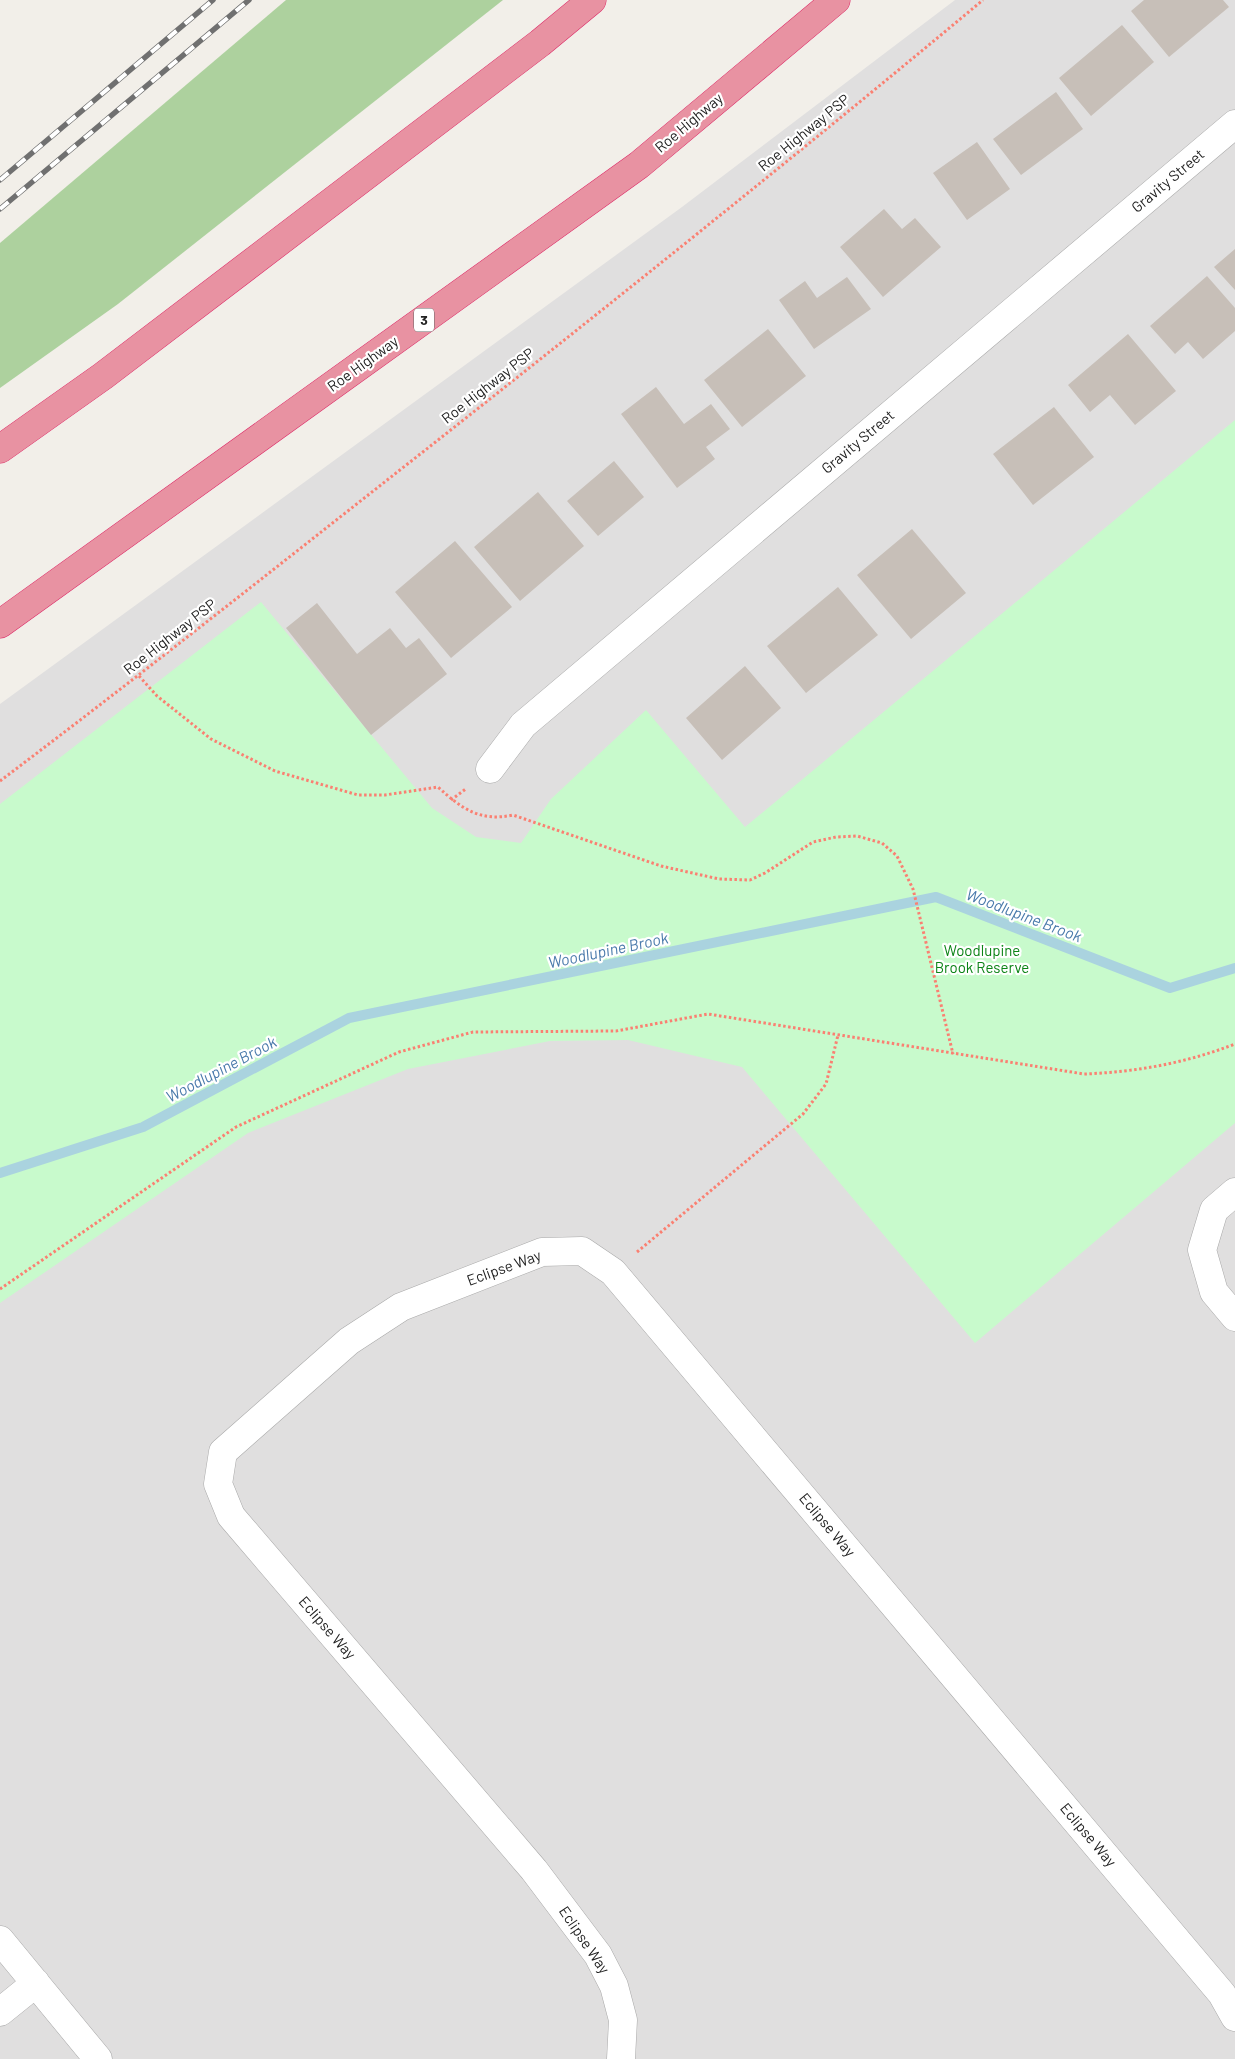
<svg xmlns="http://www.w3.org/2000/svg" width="1235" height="2059" font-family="Barlow,sans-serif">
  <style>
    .residential { fill: #e0dfdf }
    .forest { fill: #add19e }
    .park { fill: #c8facc }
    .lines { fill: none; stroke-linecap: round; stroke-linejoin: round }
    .stream { stroke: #aad3df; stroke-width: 10 }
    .building { fill: #c7bfb8 }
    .minor-casing { stroke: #a9a9a9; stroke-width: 29 }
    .motorway-casing { stroke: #dc2a67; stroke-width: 29 }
    .path { stroke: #fa8072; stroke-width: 3; stroke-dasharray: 2.5 2.5; stroke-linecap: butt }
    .minor { stroke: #fff; stroke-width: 28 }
    .motorway { stroke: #e892a2; stroke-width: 28 }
    .rail-casing { stroke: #707070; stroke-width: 5.5 }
    .rail { stroke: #fff; stroke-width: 4; stroke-dasharray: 11; stroke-linecap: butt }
    .labels { text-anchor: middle; stroke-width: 4.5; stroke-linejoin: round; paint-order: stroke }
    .shield { fill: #fff; stroke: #646464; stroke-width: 1 }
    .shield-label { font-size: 14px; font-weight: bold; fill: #222 }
    .street-label { font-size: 15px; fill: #222; stroke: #fff }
    .park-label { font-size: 15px; fill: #0c8416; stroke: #fff }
    .water-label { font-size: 16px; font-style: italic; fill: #4a7aab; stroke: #fff }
  </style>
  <rect width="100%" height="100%" fill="#f2efe9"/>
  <path class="residential" d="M955 0H1235V2059H0V704L682 207Z"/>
  <path class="forest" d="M286 0H503L118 304 0 388V243Z"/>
  <path class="park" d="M1235 420V1123L975 1343 742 1067 628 1040 550 1041 408 1069 248 1133 0 1303V804L261 602 432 808 476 837 521 843 551 799 646 710 745 827Z"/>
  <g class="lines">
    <path class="stream" d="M0 1173 143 1127 349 1018 936 897 1170 988 1235 968"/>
  </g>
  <path class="building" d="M1144 0H1223L1229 7 1169 57 1131 11Z
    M1122 25 1154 62 1091 116 1059 78Z
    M1056 92 1083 129 1021 175 993 139Z
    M977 142 1010 189 967 220 933 173Z
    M884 209 902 229 915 218 941 247 883 297 840 247Z
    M1235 249V290L1214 267Z
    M1207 276 1235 308V331L1203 359 1188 342 1175 354 1150 326Z
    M847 277 871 309 814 349 779 300 805 281 817 298Z
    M768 329 806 376 742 427 704 380Z
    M1128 334 1176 391 1135 425 1110 395 1090 412 1068 385Z
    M656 387 684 424 711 404 730 429 706 447 715 459 677 488 621 414Z
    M1054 407 1094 457 1033 505 993 454Z
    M614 461 644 497 598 536 567 501Z
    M538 492 584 546 520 601 474 547Z
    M912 529 966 593 911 639 857 575Z
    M455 541 512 607 451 658 395 592Z
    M838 587 878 635 806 693 767 646Z
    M317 603 357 654 390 628 406 648 419 638 447 674 371 735 286 628Z
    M745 666 781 708 722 760 686 718Z"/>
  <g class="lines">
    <g class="minor-casing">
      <path id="minor" d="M490 769 523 725 1235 124
        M1235 1192 1214 1210 1202 1250 1214 1292 1235 1317
        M0 1940 98 2059
        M0 2012 36 1983
        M621 2059 623 2020 614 1986 598 1955 534 1870 231 1516 218 1484 223 1452 349 1341 401 1307 542 1252 582 1251 613 1272 1222 1994 1235 2017"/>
    </g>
    <g class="motorway-casing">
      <path id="motorway" d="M0 449 103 376 540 43 592 0
        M0 624 639 165 836 0"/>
    </g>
    <path class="path" d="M139 676 157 696 211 739 275 771 358 795H385L438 787C462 809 480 822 513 815L661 866 719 879 750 880 765 873 813 842 836 837 857 836 882 843 897 856 913 889 953 1054
      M0 781C146 671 289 557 433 444 618 298 802 151 983 0
      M451 800 467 788
      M637 1252 803 1114 826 1084 838 1035
      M0 1289 236 1127 399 1052 473 1032 616 1031 708 1014 1084 1074C1136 1072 1186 1063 1235 1044"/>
    <use href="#minor" class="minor"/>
    <use href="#motorway" class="motorway"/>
    <g class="rail-casing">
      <path id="rail" d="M0 180 213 0
        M0 209 249 0"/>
    </g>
    <use href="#rail" class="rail"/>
  </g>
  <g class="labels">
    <rect class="shield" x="414" y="308.5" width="20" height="23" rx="4"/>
    <g class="shield-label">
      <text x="424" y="325">3</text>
    </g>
    <g class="street-label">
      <text transform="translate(689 123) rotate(-40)" y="5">Roe Highway</text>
      <text transform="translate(804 133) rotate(-39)" y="5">Roe Highway PSP</text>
      <text transform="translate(1168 181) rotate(-40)" y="5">Gravity Street</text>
      <text transform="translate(363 364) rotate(-36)" y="5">Roe Highway</text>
      <text transform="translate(488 386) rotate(-38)" y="5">Roe Highway PSP</text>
      <text transform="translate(858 442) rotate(-40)" y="5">Gravity Street</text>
      <text transform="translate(170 637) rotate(-38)" y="5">Roe Highway PSP</text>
      <text transform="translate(504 1268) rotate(-20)" y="5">Eclipse Way</text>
      <text transform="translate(827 1525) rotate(50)" y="5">Eclipse Way</text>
      <text transform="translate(327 1628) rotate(49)" y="5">Eclipse Way</text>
      <text transform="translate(1088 1835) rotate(50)" y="5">Eclipse Way</text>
      <text transform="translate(584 1940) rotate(56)" y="5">Eclipse Way</text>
    </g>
    <g class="park-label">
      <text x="982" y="956">Woodlupine<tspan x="982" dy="17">Brook Reserve</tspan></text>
    </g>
    <g class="water-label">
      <text transform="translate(1024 915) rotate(21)" y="6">Woodlupine Brook</text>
      <text transform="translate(608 950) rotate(-12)" y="6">Woodlupine Brook</text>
      <text transform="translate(221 1069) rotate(-28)" y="6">Woodlupine Brook</text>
    </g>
  </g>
</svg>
